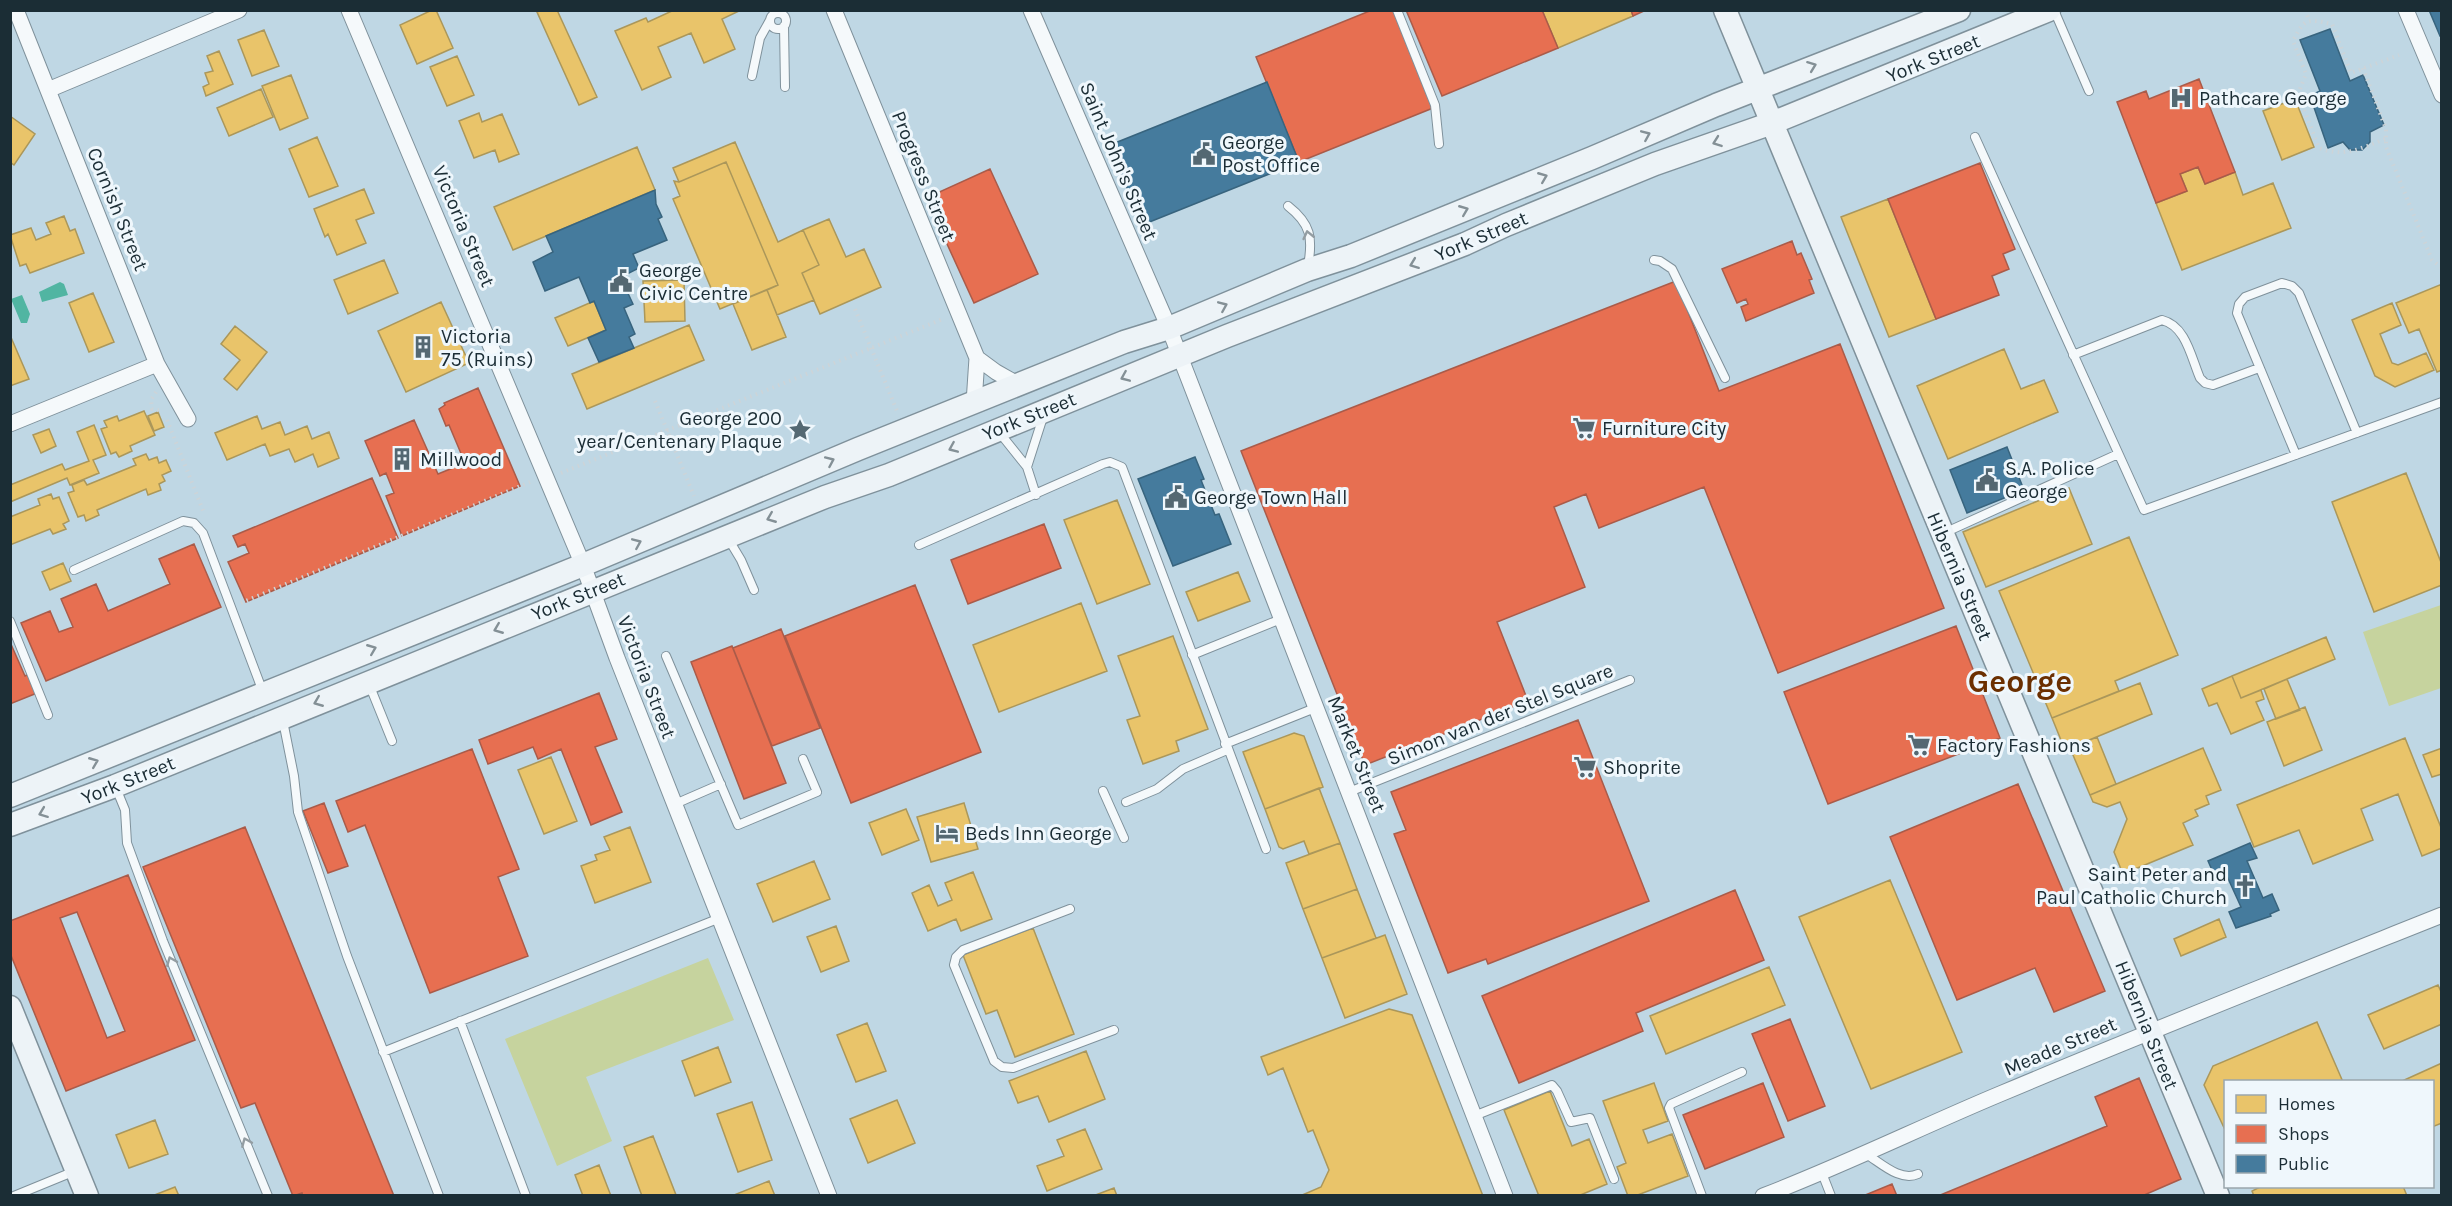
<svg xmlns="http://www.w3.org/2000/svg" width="2452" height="1206" font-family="Karla,sans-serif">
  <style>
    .green { fill: #c6d39e }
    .water { fill: #51b5a2 }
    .homes { fill: #e9c46a; stroke: #ab975a; stroke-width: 1.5 }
    .shops { fill: #e76f51; stroke: #aa5b49; stroke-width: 1.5; fill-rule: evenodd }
    .public { fill: #457b9d; stroke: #38647e; stroke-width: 1.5 }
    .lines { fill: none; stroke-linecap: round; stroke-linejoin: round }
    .lane-casing { stroke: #7f919b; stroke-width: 10 }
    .street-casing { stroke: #7f919b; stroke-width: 17 }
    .secondary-casing { stroke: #7f919b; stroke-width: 25 }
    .path { stroke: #cdd4d8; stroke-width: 4; stroke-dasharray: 1.5 4.5; stroke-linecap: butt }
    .lane { stroke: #f5f9fb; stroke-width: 8 }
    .street { stroke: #f5f9fb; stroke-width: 15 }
    .secondary { stroke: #edf3f7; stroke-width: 22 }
    .oneway { stroke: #849096 }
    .oneway2 { stroke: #939da2 }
    .labels { text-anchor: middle; stroke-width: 6; stroke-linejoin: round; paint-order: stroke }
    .street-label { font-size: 20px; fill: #1b2d35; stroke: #eff7fc }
    .poi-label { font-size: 20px; fill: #1b2d35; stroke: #eff7fc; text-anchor: start }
    .town-label { font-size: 32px; font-weight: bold; fill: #6b2f00; stroke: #eff7fc }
  </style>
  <rect width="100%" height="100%" fill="#bfd7e4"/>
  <path class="green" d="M2441 605V688L2389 706 2363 632Z
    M708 958 734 1020 586 1077 612 1141 557 1166 505 1039Z"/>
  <path class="water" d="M60 282 64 284 68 295 42 302 39 292Z
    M22 295 30 314 27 323H21L11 299Z"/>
  <path class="homes" d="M432 10H436L453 48 417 64 400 25Z
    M541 10H557L597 97 579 105 537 12Z
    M674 10H741L722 19 735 49 704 63 691 33 658 47 671 77 642 90 615 31 646 18 648 22Z
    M1542 10H1631L1633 16 1558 48Z
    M264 30 279 66 252 76 238 40Z
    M219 51 233 84 206 96 203 87 209 84 205 73 213 71 207 56Z
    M457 56 474 95 447 106 430 67Z
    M291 75 308 118 280 130 262 86Z
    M261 89 273 117 229 136 217 108Z
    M2295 99 2314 147 2282 160 2263 111Z
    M479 113 482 122 502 114 519 154 499 162 495 150 474 158 459 121Z
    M10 116 35 134 14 165 10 162Z
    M317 137 338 186 309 197 289 149Z
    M735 142 778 242 803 230 819 265 802 273 814 300 777 315 767 290 778 285 726 162 679 182 673 168Z
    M637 147 655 190 513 250 494 207Z
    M726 162 778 285 720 309 673 199 680 196 674 181 679 182Z
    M2198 167 2205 184 2235 172 2243 195 2273 183 2291 228 2182 270 2156 203 2187 191 2180 174Z
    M364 189 374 213 356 220 366 243 337 255 328 234 325 237 314 209Z
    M1888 199 1936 319 1889 337 1841 217Z
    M64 216 70 231 75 229 84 253 30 273 26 264 20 266 10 235 31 228 36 240 51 234 46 223Z
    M829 219 846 257 864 249 881 287 820 314 802 273 819 265 803 230Z
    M384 260 398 293 348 314 334 280Z
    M684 280 685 321 645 322 643 281Z
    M2442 284V370L2437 372 2419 329 2409 333 2396 303Z
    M767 290 786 337 752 350 733 304Z
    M93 293 114 342 89 352 69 303Z
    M594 301 606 330 568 346 555 318Z
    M441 302 469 363 406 392 378 331Z
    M2392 303 2401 325 2380 334 2392 363 2398 365 2426 353 2434 370 2395 387 2375 376 2352 320Z
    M689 325 704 360 587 409 572 374Z
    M235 326 267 352 237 390 224 379 240 360 221 344Z
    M10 335 29 379 10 386Z
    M2004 349 2021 389 2044 380 2058 412 1948 459 1917 386Z
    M144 411 155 435 130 446 132 451 119 457 116 452 111 454 101 429 107 427 104 421 117 416 119 421Z
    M158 412 164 427 154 431 148 416Z
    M257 416 262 429 280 422 285 435 307 426 312 439 329 432 339 458 318 467 313 454 295 462 289 449 270 456 265 444 227 460 215 433Z
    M94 425 106 455 93 460 99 473 70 485 67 478 10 502V485L62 464 65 470 89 461 77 432Z
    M49 429 56 446 41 453 33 435Z
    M146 454 149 460 157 457 159 463 166 460 171 471 162 475 165 481 159 484 161 490 148 495 146 489 97 510 99 515 86 521 84 515 78 517 68 493 74 491 72 485 84 480 87 485 136 465 133 459Z
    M2406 473 2442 565V585L2374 612 2332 502Z
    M2069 488 2092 544 1986 587 1963 532Z
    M51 494 53 499 59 497 69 521 63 524 66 529 53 534 50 529 10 545V517L40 505 38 499Z
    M1117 500 1150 584 1097 604 1064 520Z
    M2129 537 2178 655 2115 681 2119 691 2052 718 1999 591Z
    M63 563 71 581 50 590 42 572Z
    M1238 572 1250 601 1198 621 1186 592Z
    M1081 603 1107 671 999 712 973 645Z
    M1173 636 1208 729 1176 741 1179 751 1143 764 1127 720 1140 716 1118 656Z
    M2326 637 2335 659 2241 698 2232 676Z
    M2232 676 2241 698 2261 690 2264 699 2256 702 2264 720 2231 734 2217 703 2209 706 2202 689Z
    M2287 679 2300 710 2276 719 2264 689Z
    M2140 683 2152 714 2065 750 2052 718Z
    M2305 707 2322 750 2284 766 2267 722Z
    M1294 733 1304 736 1323 787 1265 809 1243 752Z
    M2097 737 2116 784 2090 795 2070 748Z
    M2405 738 2442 830V848L2422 856 2398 794 2361 809 2373 840 2313 864 2299 830 2254 847 2237 805Z
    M2203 748 2221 790 2206 796 2209 804 2195 810 2198 816 2183 823 2193 845 2123 874 2114 852 2127 819 2120 802 2107 807 2093 802 2090 795Z
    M2442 748V774L2432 777 2423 755Z
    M551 757 577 821 544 834 518 770Z
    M1319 788 1340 843 1309 854 1304 841 1283 849 1279 847 1265 809Z
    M964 803 978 849 931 862 917 817Z
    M906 809 919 840 882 855 869 823Z
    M630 827 651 882 595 903 581 866 597 860 595 855 610 850 604 837Z
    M1340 843 1357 889 1303 909 1286 863Z
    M814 861 830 899 773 922 757 884Z
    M973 872 992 919 961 931 956 919 928 931 912 893 929 885 938 906 952 900 945 883Z
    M1890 880 1962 1052 1871 1089 1799 917Z
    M1357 889 1376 938 1322 958 1303 909Z
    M2219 919 2226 937 2181 956 2174 939Z
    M836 926 849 961 821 972 807 937Z
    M1033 928 1074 1034 1015 1057 997 1010 986 1014 963 955Z
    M1385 935 1407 994 1345 1018 1322 958Z
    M1769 967 1785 1005 1666 1054 1650 1016Z
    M2438 985 2442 994V1024L2384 1049 2368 1015Z
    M1389 1009 1412 1015 1483 1196H1300L1321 1187 1329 1170 1313 1130 1308 1132 1283 1068 1268 1075 1261 1057Z
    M2317 1022 2343 1082H2226V1132L2204 1085 2213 1066Z
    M867 1023 886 1071 856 1082 837 1035Z
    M718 1047 731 1082 695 1096 682 1061Z
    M1086 1051 1105 1099 1049 1122 1038 1096 1018 1103 1009 1081Z
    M2442 1063V1123L2432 1127V1082H2400Z
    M1654 1083 1668 1121 1643 1130 1648 1143 1672 1134 1688 1176 1635 1196H1628L1617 1167 1626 1163 1603 1101Z
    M1550 1091 1572 1146 1589 1139 1607 1184 1578 1196H1539L1504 1110Z
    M897 1100 915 1143 868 1163 850 1119Z
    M752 1102 772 1160 738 1172 717 1114Z
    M155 1120 168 1154 129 1168 116 1135Z
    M1085 1129 1102 1169 1047 1191 1037 1166 1064 1156 1057 1140Z
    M653 1136 676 1195 674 1196H642L624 1147Z
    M599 1165 611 1196H583L575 1175Z
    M769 1181 775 1196H734V1195Z
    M2262 1186H2403L2407 1196H2254L2252 1191Z
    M175 1187 179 1196H152Z
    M1114 1188 1117 1196H1093Z"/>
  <path class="shops" d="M1372 10H1393L1433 108 1299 162 1256 57Z
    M1406 10H1542L1558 48 1442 96Z
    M1631 10H1646L1633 16Z
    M2199 79 2235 172 2205 184 2198 167 2180 174 2187 191 2156 203 2117 102 2146 91 2149 99Z
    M1980 163 2015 249 2003 254 2009 269 1992 276 1999 295 1936 319 1888 199Z
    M990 169 1038 274 974 303 926 198Z
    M1792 241 1797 255 1801 253 1812 279 1809 280 1814 293 1746 321 1741 307 1748 304 1746 299 1737 303 1722 269Z
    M1676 281 1719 391 1840 344 1944 608 1778 673 1704 487 1599 528 1586 494 1554 507 1585 587 1497 622 1528 701 1365 765 1241 451Z
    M478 388 520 486 402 536 386 496 394 493 386 473 380 476 365 441 414 420 438 474 465 463 449 425 446 426 439 409 445 405 444 403Z
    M372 478 398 538 246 602 228 562 249 553 245 544 238 547 233 536Z
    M1044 524 1061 568 968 604 951 560Z
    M194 544 221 607 46 681 21 623 50 611 59 632 73 627 61 599 96 584 108 611 170 584 159 559Z
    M915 585 981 752 851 803 785 636Z
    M1956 626 2000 738 1828 804 1784 692Z
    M781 629 820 728 772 746 733 648Z
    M10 642 25 676 29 674 37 693 10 704Z
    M732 646 786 783 744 799 691 662Z
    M599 693 617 739 595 747 622 812 591 825 561 749 538 759 533 747 488 764 479 740Z
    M1578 720 1649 901 1488 964 1486 959 1448 973 1394 834 1406 830 1391 792Z
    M472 749 519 869 498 877 528 956 430 993 365 825 348 832 336 801Z
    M2018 784 2105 991 2054 1012 2035 968 1957 1000 1890 837Z
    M324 803 348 866 328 873 303 811Z
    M245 827 394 1196H303L302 1193 293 1196 255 1103 241 1108 143 867Z
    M128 875 195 1040 66 1091 10 953V921ZM77 912 125 1031 107 1038 60 918Z
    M1735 890 1764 960 1636 1013 1643 1031 1519 1083 1482 996Z
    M1790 1019 1825 1106 1788 1121 1752 1034Z
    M2139 1078 2181 1179 2142 1196H1938L2107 1126 2095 1097Z
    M1763 1083 1784 1137 1705 1169 1683 1115Z
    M1892 1184 1897 1196H1863Z"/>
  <path class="public" d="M2429 10H2442V35L2440 36Z
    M2330 29 2350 81 2363 75 2384 125 2370 132V142L2362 150H2350L2343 142 2328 148 2310 96 2320 91 2300 40Z
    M1267 82 1299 162 1142 225 1110 145Z
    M655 190 656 204 662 217 658 219 667 240 633 254 639 268 625 275 631 287 626 289 633 304 624 308 635 334 629 337 634 348 599 362 588 338 606 330 594 301 590 303 579 277 545 291 533 262 553 252 546 236Z
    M2007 447 2024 490 1967 513 1950 470Z
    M1195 457 1204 479 1201 480 1215 515 1219 514 1231 544 1173 566 1138 479Z
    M2250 843 2257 858 2247 861 2263 898 2272 894 2279 910 2270 914 2271 916 2236 928 2229 912 2241 907 2226 874 2216 879 2208 861Z"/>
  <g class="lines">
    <g class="lane-casing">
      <path id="lane" d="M1397 10 1435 105 1439 144
        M2054 10 2089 91
        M770 21a8 8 0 1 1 16 0a8 8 0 1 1-16 0Z
        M784 26 785 87
        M752 76 760 38 770 20
        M1975 137 2144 510 2442 402
        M1288 206C1311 224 1313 238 1308 266
        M1654 260 1660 261 1672 269 1725 378
        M2073 355 2162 320C2186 326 2191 357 2200 378L2205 383 2213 385 2259 368
        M999 432 1027 467 1036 495
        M2296 455 2237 313 2239 304 2245 297 2282 283 2292 286 2299 293 2357 433
        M1027 467 1043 417
        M1944 533 2118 454
        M729 540 741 560 754 590
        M919 545 1103 464 1110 462 1122 467 1266 849
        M74 570 183 521 194 523 203 533 263 692
        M10 621 48 715
        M1192 655 1281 619
        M666 656 738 825 817 792 803 759
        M369 684 392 741
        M283 721 294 776 298 812 347 956 439 1196
        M1225 744 1315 708
        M116 788 125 810 127 843 163 941 268 1196
        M1103 791 1124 838
        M1349 792 1630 680
        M1126 802 1157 789 1183 769 1227 750
        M675 804 721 784
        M1070 909 963 950 956 957 954 965 994 1061 1002 1067 1013 1068 1114 1030
        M460 1021 526 1196
        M383 1052 720 918
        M1474 1116 1552 1085 1557 1091 1571 1122 1590 1118 1614 1179
        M1866 1154C1881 1163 1900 1182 1918 1174
        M1822 1173 1831 1196
        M14 1196 75 1171
        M1702 1196 1669 1108 1671 1104 1742 1072"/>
    </g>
    <g class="street-casing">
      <path id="street" d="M16 10 157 364 188 419
        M349 10 583 565 617 658 829 1196
        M834 10 977 358 974 403
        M1031 10 1169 328 1505 1196
        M2406 10 2442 95
        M48 90 239 10
        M977 358 996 372 1019 385
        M10 424 157 364
        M1763 1196C1844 1165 1921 1127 2000 1094 2147 1032 2294 974 2442 915"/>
    </g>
    <g class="secondary-casing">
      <path id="secondary" d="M1725 10 2218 1196
        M10 796 583 565 858 449 1124 342 1169 328 1307 270 1351 256 1592 158 1716 105 1959 10
        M10 825 115 786 825 497 889 475 1227 336 1465 244 1506 225 1655 164 1772 123 2049 10
        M10 1007 87 1196"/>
    </g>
    <path class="path" d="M2305 10 2309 20
      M2363 68 2386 129V147L2432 260 2442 268
      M2385 139C2361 148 2345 158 2319 148L2298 94 2306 74 2293 41C2305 17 2307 19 2332 24L2351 73 2399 55
      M855 309 897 411
      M156 392 151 400 152 409 162 411
      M655 401 694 496
      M167 420 204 513
      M561 473 943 319
      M241 603 530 482"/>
    <use href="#lane" class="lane"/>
    <use href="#street" class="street"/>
    <use href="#secondary" class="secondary"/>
  </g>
  <defs><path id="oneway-chevron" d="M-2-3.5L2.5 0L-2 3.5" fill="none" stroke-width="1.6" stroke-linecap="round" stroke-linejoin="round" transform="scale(1.5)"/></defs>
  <g class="oneway">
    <use href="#oneway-chevron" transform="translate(1812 66) rotate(-21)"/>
    <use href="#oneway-chevron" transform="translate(1646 135) rotate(-23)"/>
    <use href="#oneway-chevron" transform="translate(1717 142) rotate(160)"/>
    <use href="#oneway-chevron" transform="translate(1543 177) rotate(-22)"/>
    <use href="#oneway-chevron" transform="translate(1464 210) rotate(-22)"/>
    <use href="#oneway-chevron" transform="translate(1414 264) rotate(159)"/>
    <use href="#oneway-chevron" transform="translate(1223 306) rotate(-23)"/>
    <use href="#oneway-chevron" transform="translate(1125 377) rotate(157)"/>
    <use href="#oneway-chevron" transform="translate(953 448) rotate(157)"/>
    <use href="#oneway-chevron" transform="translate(830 461) rotate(-24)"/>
    <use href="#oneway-chevron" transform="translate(771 518) rotate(158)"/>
    <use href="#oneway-chevron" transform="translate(637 543) rotate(-23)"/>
    <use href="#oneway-chevron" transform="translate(498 629) rotate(158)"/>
    <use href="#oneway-chevron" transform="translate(372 649) rotate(-22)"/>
    <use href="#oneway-chevron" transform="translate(318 702) rotate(158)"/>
    <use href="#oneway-chevron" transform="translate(94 762) rotate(-22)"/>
    <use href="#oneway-chevron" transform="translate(43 813) rotate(159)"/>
  </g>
  <g class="oneway2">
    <use href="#oneway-chevron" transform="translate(1308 235) rotate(-103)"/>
    <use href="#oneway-chevron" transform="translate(171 961) rotate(-112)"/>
    <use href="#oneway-chevron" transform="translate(246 1142) rotate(-113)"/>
  </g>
  <defs>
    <g id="hospital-bare" transform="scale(1.8)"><path d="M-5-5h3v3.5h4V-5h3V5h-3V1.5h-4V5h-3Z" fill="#546872" stroke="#eff7fc" stroke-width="2.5" paint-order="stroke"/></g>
    <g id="civic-bare" transform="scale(1.8)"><path d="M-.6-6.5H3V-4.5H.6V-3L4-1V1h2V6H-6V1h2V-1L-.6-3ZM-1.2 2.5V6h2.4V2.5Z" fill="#546872" stroke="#eff7fc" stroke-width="2.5" paint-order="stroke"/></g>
    <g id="building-bare" transform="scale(1.8)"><path d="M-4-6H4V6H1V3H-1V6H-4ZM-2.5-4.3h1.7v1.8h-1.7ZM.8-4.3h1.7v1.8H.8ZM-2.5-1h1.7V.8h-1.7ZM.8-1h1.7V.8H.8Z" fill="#546872" stroke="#eff7fc" stroke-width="2.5" paint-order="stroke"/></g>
    <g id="supermarket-bare" transform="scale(1.8)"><path d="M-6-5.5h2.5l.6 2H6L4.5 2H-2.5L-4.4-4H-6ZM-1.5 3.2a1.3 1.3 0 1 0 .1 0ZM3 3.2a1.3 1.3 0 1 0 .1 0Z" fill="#546872" stroke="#eff7fc" stroke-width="2.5" paint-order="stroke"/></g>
    <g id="sight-bare" transform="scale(1.8)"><path d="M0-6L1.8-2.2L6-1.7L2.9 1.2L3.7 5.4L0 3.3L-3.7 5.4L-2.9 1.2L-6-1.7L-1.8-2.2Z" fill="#546872" stroke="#eff7fc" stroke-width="2.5" paint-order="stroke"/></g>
    <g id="hotel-bare" transform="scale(1.8)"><path d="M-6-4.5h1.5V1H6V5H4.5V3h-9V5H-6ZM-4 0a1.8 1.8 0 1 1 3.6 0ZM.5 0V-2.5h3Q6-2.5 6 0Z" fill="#546872" stroke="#eff7fc" stroke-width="2.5" paint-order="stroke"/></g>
    <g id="church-bare" transform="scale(1.8)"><path d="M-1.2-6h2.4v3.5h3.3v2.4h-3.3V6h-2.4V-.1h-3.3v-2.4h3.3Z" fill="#546872" stroke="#eff7fc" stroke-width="2.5" paint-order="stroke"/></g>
  </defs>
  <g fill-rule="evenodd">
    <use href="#hospital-bare" x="2181" y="98"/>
    <use href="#civic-bare" x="1204" y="154"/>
    <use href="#civic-bare" x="621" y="281"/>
    <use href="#building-bare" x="423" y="347"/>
    <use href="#supermarket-bare" x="1584" y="428"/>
    <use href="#sight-bare" x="800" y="430"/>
    <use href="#building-bare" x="402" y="459"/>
    <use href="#civic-bare" x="1987" y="480"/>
    <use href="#civic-bare" x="1176" y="497"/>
    <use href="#supermarket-bare" x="1919" y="745"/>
    <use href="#supermarket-bare" x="1585" y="767"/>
    <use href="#hotel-bare" x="947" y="833"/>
    <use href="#church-bare" x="2245" y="886"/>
  </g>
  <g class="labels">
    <g class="street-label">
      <text transform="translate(1933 58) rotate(-22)" y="7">York Street</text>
      <text transform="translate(1119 161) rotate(67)" y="7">Saint John's Street</text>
      <text transform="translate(924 176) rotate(68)" y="7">Progress Street</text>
      <text transform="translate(118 209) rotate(68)" y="7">Cornish Street</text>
      <text transform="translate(464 226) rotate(67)" y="7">Victoria Street</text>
      <text transform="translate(1481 236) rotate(-23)" y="7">York Street</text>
      <text transform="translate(1029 416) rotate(-22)" y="7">York Street</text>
      <text transform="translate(1960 576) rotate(67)" y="7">Hibernia Street</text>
      <text transform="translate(578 596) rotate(-22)" y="7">York Street</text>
      <text transform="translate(647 677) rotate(69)" y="7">Victoria Street</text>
      <text transform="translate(1500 714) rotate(-22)" y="7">Simon van der Stel Square</text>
      <text transform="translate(1357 754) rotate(68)" y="7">Market Street</text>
      <text transform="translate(128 780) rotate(-22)" y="7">York Street</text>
      <text transform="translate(2147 1025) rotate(68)" y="7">Hibernia Street</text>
      <text transform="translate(2060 1046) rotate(-23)" y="7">Meade Street</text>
    </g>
    <g class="poi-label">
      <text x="2199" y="105">Pathcare George</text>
      <text x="1222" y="149">George<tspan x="1222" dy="23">Post Office</tspan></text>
      <text x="639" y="277">George<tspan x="639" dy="23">Civic Centre</tspan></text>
      <text x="441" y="343">Victoria<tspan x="441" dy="23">75 (Ruins)</tspan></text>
      <text x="782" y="425" text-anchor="end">George 200<tspan x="782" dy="23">year/Centenary Plaque</tspan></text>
      <text x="1602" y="435">Furniture City</text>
      <text x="420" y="466">Millwood</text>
      <text x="2005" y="475">S.A. Police<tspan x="2005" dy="23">George</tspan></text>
      <text x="1194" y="504">George Town Hall</text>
      <text x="1937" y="752">Factory Fashions</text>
      <text x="1603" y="774">Shoprite</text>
      <text x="965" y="840">Beds Inn George</text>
      <text x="2227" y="881" text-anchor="end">Saint Peter and<tspan x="2227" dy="23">Paul Catholic Church</tspan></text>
    </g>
    <g class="town-label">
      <text x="2020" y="692">George</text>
    </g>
  </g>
  <rect width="2452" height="1206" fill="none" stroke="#1b2d35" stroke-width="24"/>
  <rect x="2224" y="1080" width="210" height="108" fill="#eff7fc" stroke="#9aa6ac" stroke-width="1.5"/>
  <rect x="2236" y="1095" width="30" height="18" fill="#e9c46a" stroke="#9aa6ac" stroke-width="1.5"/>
  <text x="2278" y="1110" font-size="18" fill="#1b2d35">Homes</text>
  <rect x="2236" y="1125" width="30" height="18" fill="#e76f51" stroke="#9aa6ac" stroke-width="1.5"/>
  <text x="2278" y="1140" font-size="18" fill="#1b2d35">Shops</text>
  <rect x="2236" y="1155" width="30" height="18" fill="#457b9d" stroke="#9aa6ac" stroke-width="1.5"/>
  <text x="2278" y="1170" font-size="18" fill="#1b2d35">Public</text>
</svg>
